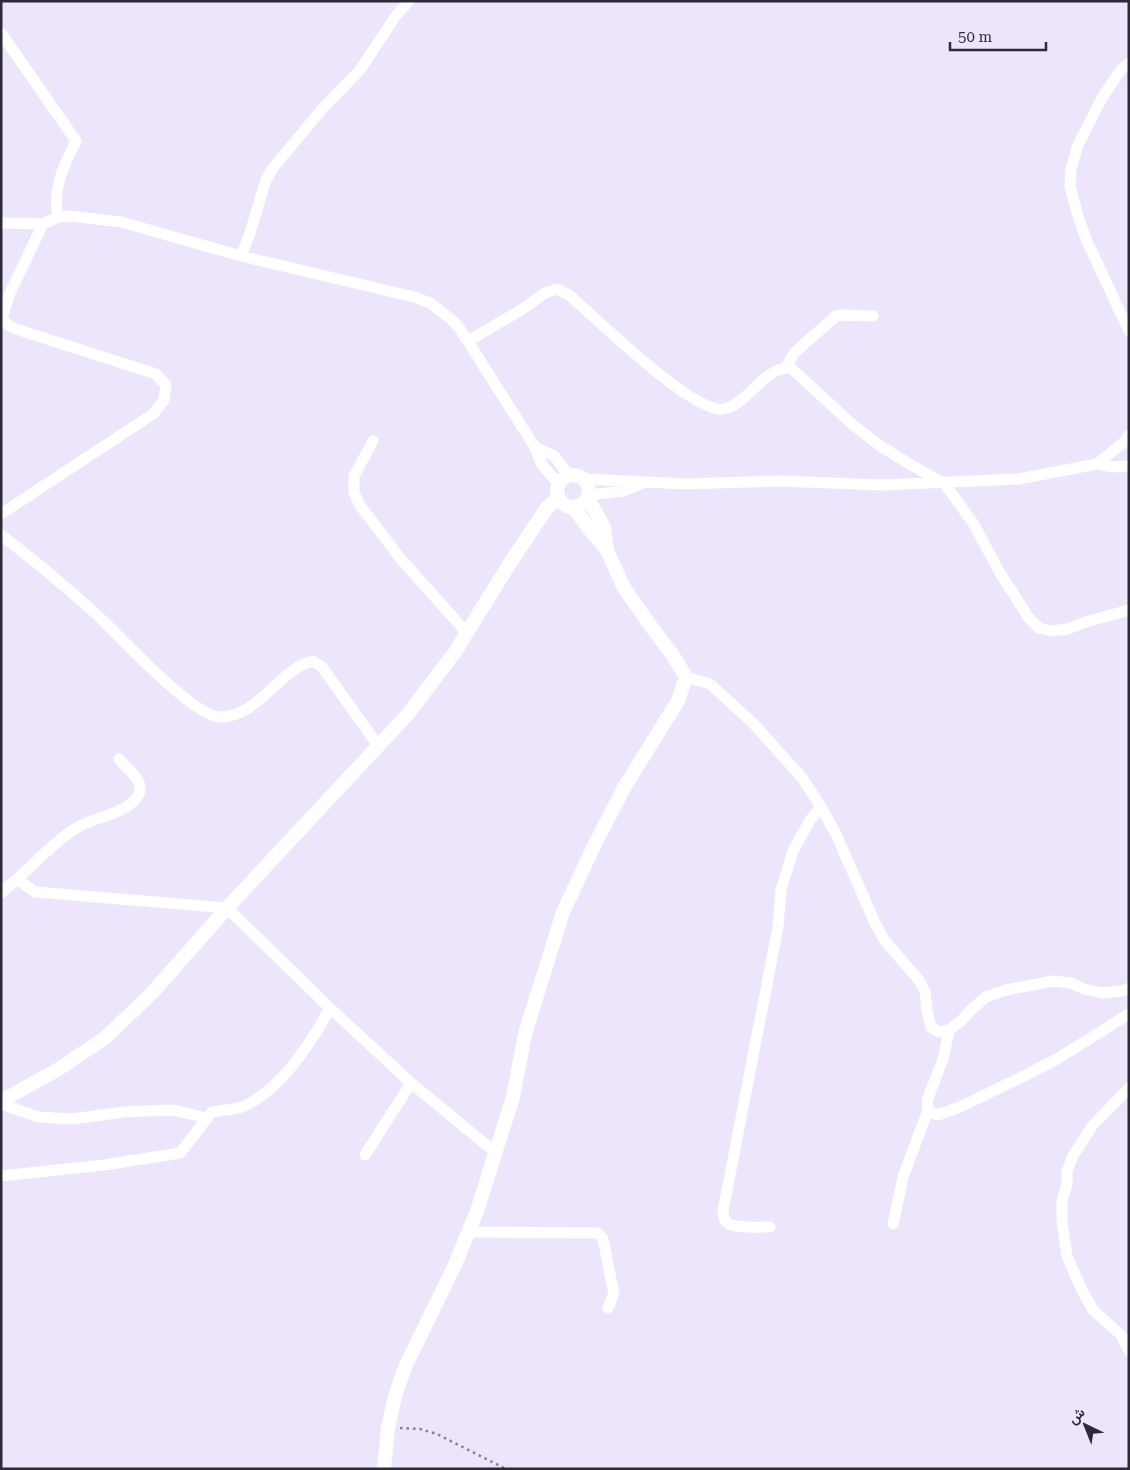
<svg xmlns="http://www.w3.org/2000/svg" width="1130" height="1470" font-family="'Roboto Serif',Vazirmatn,serif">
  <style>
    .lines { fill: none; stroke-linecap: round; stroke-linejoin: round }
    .path { stroke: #868091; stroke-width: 2.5; stroke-dasharray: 2.5 4; stroke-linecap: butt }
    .minor { stroke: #fff; stroke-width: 11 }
    .tertiary { stroke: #fff; stroke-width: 14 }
  </style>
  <rect width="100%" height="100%" fill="#ede5fc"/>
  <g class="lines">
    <path class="path" d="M400 1428 420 1429 437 1434 506 1469"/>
    <path class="minor" d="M1 33 76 141C64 165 52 189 58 217
      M1129 63 1120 71 1102 98 1078 145 1071 169 1070 186 1078 216 1087 241 1129 331
      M1 223 43 224 58 217 71 216 121 222 241 256 414 297 430 303 452 320 460 329 535 447 541 463 558 484
      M241 256 249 236 266 180 272 169 323 108 360 70 395 17 409 1
      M1 321 10 293 43 224
      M468 341 521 310 545 293 557 289 569 295C595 317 694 415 724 409 750 403 763 366 791 368L852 424 879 445 911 465 945 484 973 523 1000 573 1029 618 1039 628 1052 631 1067 629 1086 622 1129 610
      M786 368 794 353 836 316 842 315 873 316
      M373 441 354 476V492L359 504 400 558 467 633
      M535 447 554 456 569 475
      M1097 464 1124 442 1129 435
      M585 479 685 484 780 481 882 485 1019 479 1097 464 1113 467 1129 466
      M590 495 623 491 643 483
      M1 514 153 414 164 400 166 385 156 374 19 330 9 326 2 319
      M1 535C34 560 65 586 95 613 118 634 193 717 220 717 259 717 281 667 313 661L322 667 379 747
      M686 677 710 684 753 723 803 779 821 807 836 834 875 923 885 941 918 979 925 991 927 1011 931 1027 939 1032 949 1030 961 1021 971 1010 986 997 1006 990 1053 981 1071 983 1084 989 1102 993 1122 991 1129 988
      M119 759C126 768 145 781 139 794 129 813 99 816 82 825 60 836 35 863 17 879L35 892 227 908 330 1008 411 1083 495 1152
      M1 893 17 879
      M949 1030 944 1056 927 1101 928 1110 932 1113 938 1115 960 1107 1022 1077 1057 1059 1129 1014
      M1129 1088 1092 1126 1073 1156 1067 1171V1184L1062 1201V1221L1067 1256 1082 1290 1093 1310 1121 1335 1129 1351
      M1 1104 38 1117 72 1119 124 1112 173 1110 207 1118
      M365 1155 411 1083
      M1 1176 104 1165 180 1153 212 1112C222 1110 233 1110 242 1107 281 1091 311 1043 330 1008
      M893 1224 903 1177 928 1110
      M770 1227C760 1227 733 1229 726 1222 723 1219 724 1215 723 1211L773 953 778 927 781 890 793 851 810 820 821 807
      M469 1232 598 1233 603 1239 614 1294 608 1308"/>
    <path class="tertiary" d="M557 491a16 16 0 1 1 32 0a16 16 0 1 1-32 0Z
      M574 508 593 534 607 550
      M1 1101 57 1070 105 1038 152 993 227 908 408 714 455 652 510 563 546 509 558 497
      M384 1469 388 1428 395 1396 406 1365 454 1267 477 1211 513 1097 525 1034 563 912 593 848 625 786 678 701 686 677 672 654 652 628 623 586 607 550 604 528 598 516 588 499"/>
  </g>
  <rect width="1130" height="1470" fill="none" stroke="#2f2b36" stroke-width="5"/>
  <g transform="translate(1085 1425) rotate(317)" stroke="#ede5fc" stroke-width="4" paint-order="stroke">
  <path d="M0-4L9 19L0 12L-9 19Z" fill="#2f2b36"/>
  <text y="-8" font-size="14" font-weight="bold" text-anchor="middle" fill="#2f2b36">ش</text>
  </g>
  <path d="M950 42v8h96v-8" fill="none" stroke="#2f2b36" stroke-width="2.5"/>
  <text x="958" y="42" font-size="15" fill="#2f2b36" stroke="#ede5fc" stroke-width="4" paint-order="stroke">50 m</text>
</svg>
